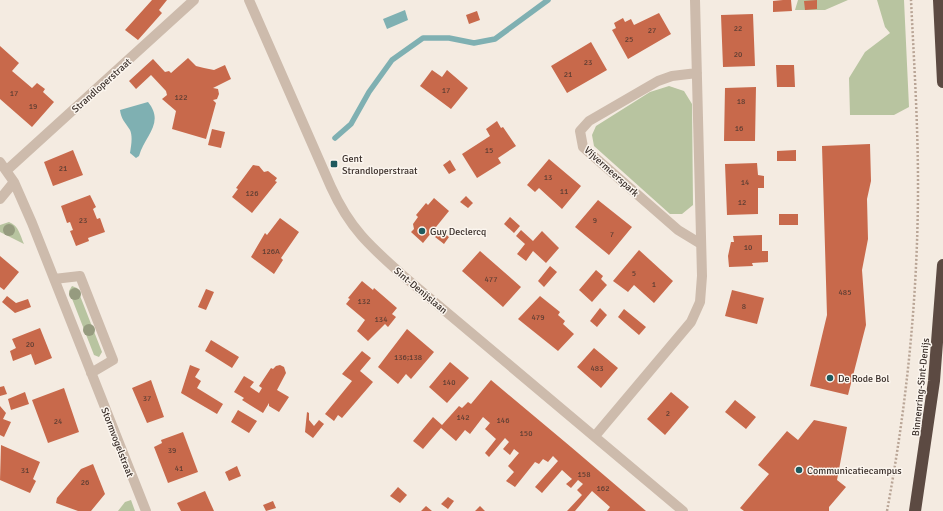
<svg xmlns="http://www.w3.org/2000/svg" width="943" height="511" font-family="Signika,sans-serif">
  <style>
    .green { fill: #b8c4a0 }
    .water { fill: #7fb0b2 }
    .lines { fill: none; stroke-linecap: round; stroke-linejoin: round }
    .stream { stroke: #7fb0b2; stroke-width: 5.5 }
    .building { fill: #c8694b }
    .path { stroke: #b9a596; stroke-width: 2.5; stroke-dasharray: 2 2; stroke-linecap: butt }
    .minor { stroke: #cdbbac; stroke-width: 10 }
    .highway { stroke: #5c4a42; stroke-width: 12 }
    .tree { fill: #969b7f }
    .poi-dot { fill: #1f5a5e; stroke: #fbf5ee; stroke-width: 1.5 }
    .labels { text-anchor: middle; stroke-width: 3; stroke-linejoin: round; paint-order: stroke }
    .number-label { font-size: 8px; fill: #5e3e33 }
    .street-label { font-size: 10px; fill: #3b302b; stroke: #fbf5ee }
    .poi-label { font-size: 10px; fill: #3b302b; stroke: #fbf5ee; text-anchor: start }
  </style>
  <rect width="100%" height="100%" fill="#f4ebe1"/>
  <path class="green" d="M798 0H848L825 10H795Z
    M877 0H904L909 107 894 115H850L849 78 865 52 890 33 885 27Z
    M669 86 684 91 692 104 693 205 682 214H670L594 146 592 135 596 126 650 92Z
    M9 222C19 226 20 235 24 244L0 232V225Z
    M72 286 77 288 102 352 99 357 94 355 69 291Z
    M131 500 135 511H118L125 502Z"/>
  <path class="water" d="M405 10 408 20 387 29 383 19Z
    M148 102C165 123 145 135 139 156L136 158 130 153C131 146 133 137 130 130 125 122 121 119 120 110Z"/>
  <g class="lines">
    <path class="stream" d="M335 138 351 124 369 92 392 60 423 38H449L474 43 495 39 548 0"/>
  </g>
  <path class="building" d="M152 0H167L159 10 162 13 138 40 125 30Z
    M783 0H791L792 11 773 12V1Z
    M817 0V9L805 10 804 1Z
    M477 11 480 20 469 24 466 15Z
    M659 13 671 34 628 59 612 30 616 28 614 23 623 18 625 22 631 19 634 25Z
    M753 14 755 66 723 67 721 15Z
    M591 42 607 70 567 93 551 66Z
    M0 46 19 63 12 71 32 88 37 83 45 89 43 92 54 102 32 127 0 99Z
    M188 58 196 66 204 68 214 70 225 65 231 79 213 88 218 89 219 94 217 99 213 100 216 103 206 139 172 129 176 111 162 99 167 95 166 91 151 75 136 89 129 81 153 59 165 72 169 71 171 73Z
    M776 65H794L795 87H777Z
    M432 70 442 77 447 70 468 88 451 109 420 86Z
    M756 87 755 141H724L725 88Z
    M497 121 501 128 503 127 516 146 498 158 501 163 477 178 462 154 490 136 486 129Z
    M212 129 225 132 221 148 208 145Z
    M870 144 871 181 867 199 868 239 862 270 866 325 848 395 810 386 827 315 822 146Z
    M73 150 83 175 53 186 44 162Z
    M796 150V161H777V151Z
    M549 159 581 186 562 209 539 188 535 192 527 185Z
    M450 160 456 170 449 174 443 165Z
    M757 163 758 175 764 176V188H758V214L727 215 725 164Z
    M253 165 259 166 264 172 268 171 277 178 275 181 277 182 252 213 232 197 238 189 236 188Z
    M90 195 96 207 93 209 97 219 100 218 105 232 88 238 89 241 76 246 70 231 73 230 70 222 67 223 61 206Z
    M466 196 473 203 468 208 460 202Z
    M434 198 449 211 423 243 411 232 414 229 413 224 418 217 416 215 426 203 428 205Z
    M598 200 632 227 609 255 575 227Z
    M779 214H798V225H779Z
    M510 217 520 226 514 233 504 224Z
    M280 218 299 232 281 258 283 260 274 274 251 257 265 233 267 235Z
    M440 230 449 237 444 244 435 237Z
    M521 230 533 241 542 231 559 248 546 263 533 251 526 261 517 254 525 244 516 236Z
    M762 235V251H768V262L752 263 753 266 729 267 728 256 731 242H734L733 236Z
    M639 250 673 281 654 303 634 285 628 292 613 281Z
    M480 251 521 287 503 307 462 271Z
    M0 256 19 272 4 290 0 287Z
    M550 266 557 272 544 287 538 281Z
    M596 270 603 276 601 279 607 285 592 302 579 290Z
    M362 281 373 290 374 288 397 308 392 314 396 317 388 327 385 324 368 341 357 331 365 320 346 304 350 299 348 298Z
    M206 289 214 292 206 310 198 307Z
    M732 290 764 298 757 324 725 316Z
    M7 296 16 303 28 299 31 307 15 313 2 302Z
    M540 296 560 312 558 315 565 321 563 324 574 334 558 351 518 319Z
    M600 308 607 315 597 327 590 321Z
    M624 309 646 327 639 335 618 317Z
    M40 328 52 358 35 365 31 354 13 361 10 351 16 348 12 339Z
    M407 329 434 352 411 379 406 374 398 384 378 367Z
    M211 340 239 357 232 368 205 351Z
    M594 348 618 368 601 388 577 367Z
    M362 351 371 358 360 371 373 382 342 418 338 415 334 421 325 414 352 381 342 374Z
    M450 362 469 378 447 403 429 387Z
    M190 365 200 369 195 377 201 381 197 388 223 404 217 414 181 393Z
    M280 365 284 367 286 373 277 390 289 397 279 412 269 406V403L263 413 242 400 244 398 234 392 244 376 254 382 250 387 259 393 262 388 259 386 271 368 273 369 276 366Z
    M151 380 164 417 147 423 132 388Z
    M491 380 571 447 646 511H607L610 507 592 491 575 511H567L582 495 577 490 583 484 578 480 571 488 566 484 572 479 562 470 542 493 535 487 558 461 553 456 548 462 543 459 539 464 535 462 515 487 506 481 514 472 508 466 519 453 514 449 510 455 503 449 509 442 505 438 489 457 485 453 496 439 485 429 490 423 483 417 470 434 465 430 456 441 441 428 423 449 413 441 433 417 442 425 459 406 462 408 468 402 471 404Z
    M4 386 7 394 0 396V387Z
    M64 388 79 432 48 443 32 400Z
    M25 392 29 404 11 410 8 399Z
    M671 392 689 407 665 435 647 419Z
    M735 400 756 417 746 429 725 412Z
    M0 406 6 413 3 419 11 422 4 437 0 435Z
    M238 410 257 421 249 433 231 422Z
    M307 412 309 413V420L314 426 319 420 324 424 313 438 305 432Z
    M814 420 847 427 837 480 846 487 829 507V511H744L740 508 769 474 758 465 787 431 798 440Z
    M183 432 198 472 168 483 154 447 162 443 161 440Z
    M1 445 40 462 33 479 36 481 30 493 0 480Z
    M93 464 105 494 91 511H78L56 503 57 498 81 469Z
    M237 466 241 476 229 481 225 472Z
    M398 487 407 495 400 503 390 496Z
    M205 491 214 511H181L177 503Z
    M448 497 454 501 448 509 441 504Z
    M273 501 276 508 266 511 263 505Z
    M426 506 432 511H421Z
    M480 506 485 511H475Z"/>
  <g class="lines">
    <path class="path" d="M887 511C907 404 918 294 918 185 918 123 914 62 911 0"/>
    <path class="minor" d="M249 0 331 187C351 231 372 248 407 279L683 511
      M697 73 672 76 658 81 589 121 580 131 583 147 678 230 701 244
      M0 162 14 182 32 223 146 511
      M7 170 194 0
      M0 199 14 182
      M54 279 80 276 113 360 91 373
      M595 436 691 322 700 302 702 276 695 0"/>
    <path class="highway" d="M939 0 943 82
      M915 511 934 381 943 265"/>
  </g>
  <g class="tree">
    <circle cx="9" cy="230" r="6"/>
    <circle cx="75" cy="294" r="6"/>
    <circle cx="89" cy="330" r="6"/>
  </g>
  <g class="poi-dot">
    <rect x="330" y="160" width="8" height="8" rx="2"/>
    <circle cx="422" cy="231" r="4"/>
    <circle cx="830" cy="378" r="4"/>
    <circle cx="799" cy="470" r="4"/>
  </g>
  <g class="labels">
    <g class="number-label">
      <text x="738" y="31">22</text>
      <text x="652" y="33">27</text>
      <text x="629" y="42">25</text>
      <text x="738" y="57">20</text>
      <text x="588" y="65">23</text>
      <text x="568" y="77">21</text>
      <text x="446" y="93">17</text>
      <text x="14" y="96">17</text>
      <text x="181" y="100">122</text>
      <text x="741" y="104">18</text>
      <text x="33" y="109">19</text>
      <text x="739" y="131">16</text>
      <text x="489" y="153">15</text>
      <text x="63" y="171">21</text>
      <text x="548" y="180">13</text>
      <text x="745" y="185">14</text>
      <text x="564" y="194">11</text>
      <text x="252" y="196">126</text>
      <text x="742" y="205">12</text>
      <text x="83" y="223">23</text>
      <text x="595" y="223">9</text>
      <text x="612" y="237">7</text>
      <text x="748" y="250">10</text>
      <text x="271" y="254">126A</text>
      <text x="634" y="276">5</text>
      <text x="491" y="282">477</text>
      <text x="654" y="287">1</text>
      <text x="845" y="295">485</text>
      <text x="364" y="304">132</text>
      <text x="744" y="309">8</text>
      <text x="538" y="320">479</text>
      <text x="381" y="322">134</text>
      <text x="30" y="347">20</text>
      <text x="408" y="360">136;138</text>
      <text x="597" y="371">483</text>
      <text x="449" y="385">140</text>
      <text x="147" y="401">37</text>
      <text x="668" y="416">2</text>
      <text x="463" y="420">142</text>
      <text x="503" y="423">146</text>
      <text x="58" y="424">24</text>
      <text x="526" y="436">150</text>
      <text x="172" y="453">39</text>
      <text x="179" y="471">41</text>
      <text x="25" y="473">31</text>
      <text x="584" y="477">158</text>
      <text x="85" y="485">26</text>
      <text x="603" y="491">162</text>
    </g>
    <g class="street-label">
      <text transform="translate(101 85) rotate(-42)" y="4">Strandloperstraat</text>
      <text transform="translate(612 171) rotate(42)" y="4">Vijvermeerspark</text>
      <text transform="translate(421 290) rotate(40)" y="4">Sint-Denijslaan</text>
      <text transform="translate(920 387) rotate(-84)" y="4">Binnenring-Sint-Denijs</text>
      <text transform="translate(118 442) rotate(69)" y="4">Stormvogelstraat</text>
    </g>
    <g class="poi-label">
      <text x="342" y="162">Gent<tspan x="342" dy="12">Strandloperstraat</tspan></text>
      <text x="430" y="235">Guy Declercq</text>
      <text x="838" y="382">De Rode Bol</text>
      <text x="807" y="474">Communicatiecampus</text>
    </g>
  </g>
</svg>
